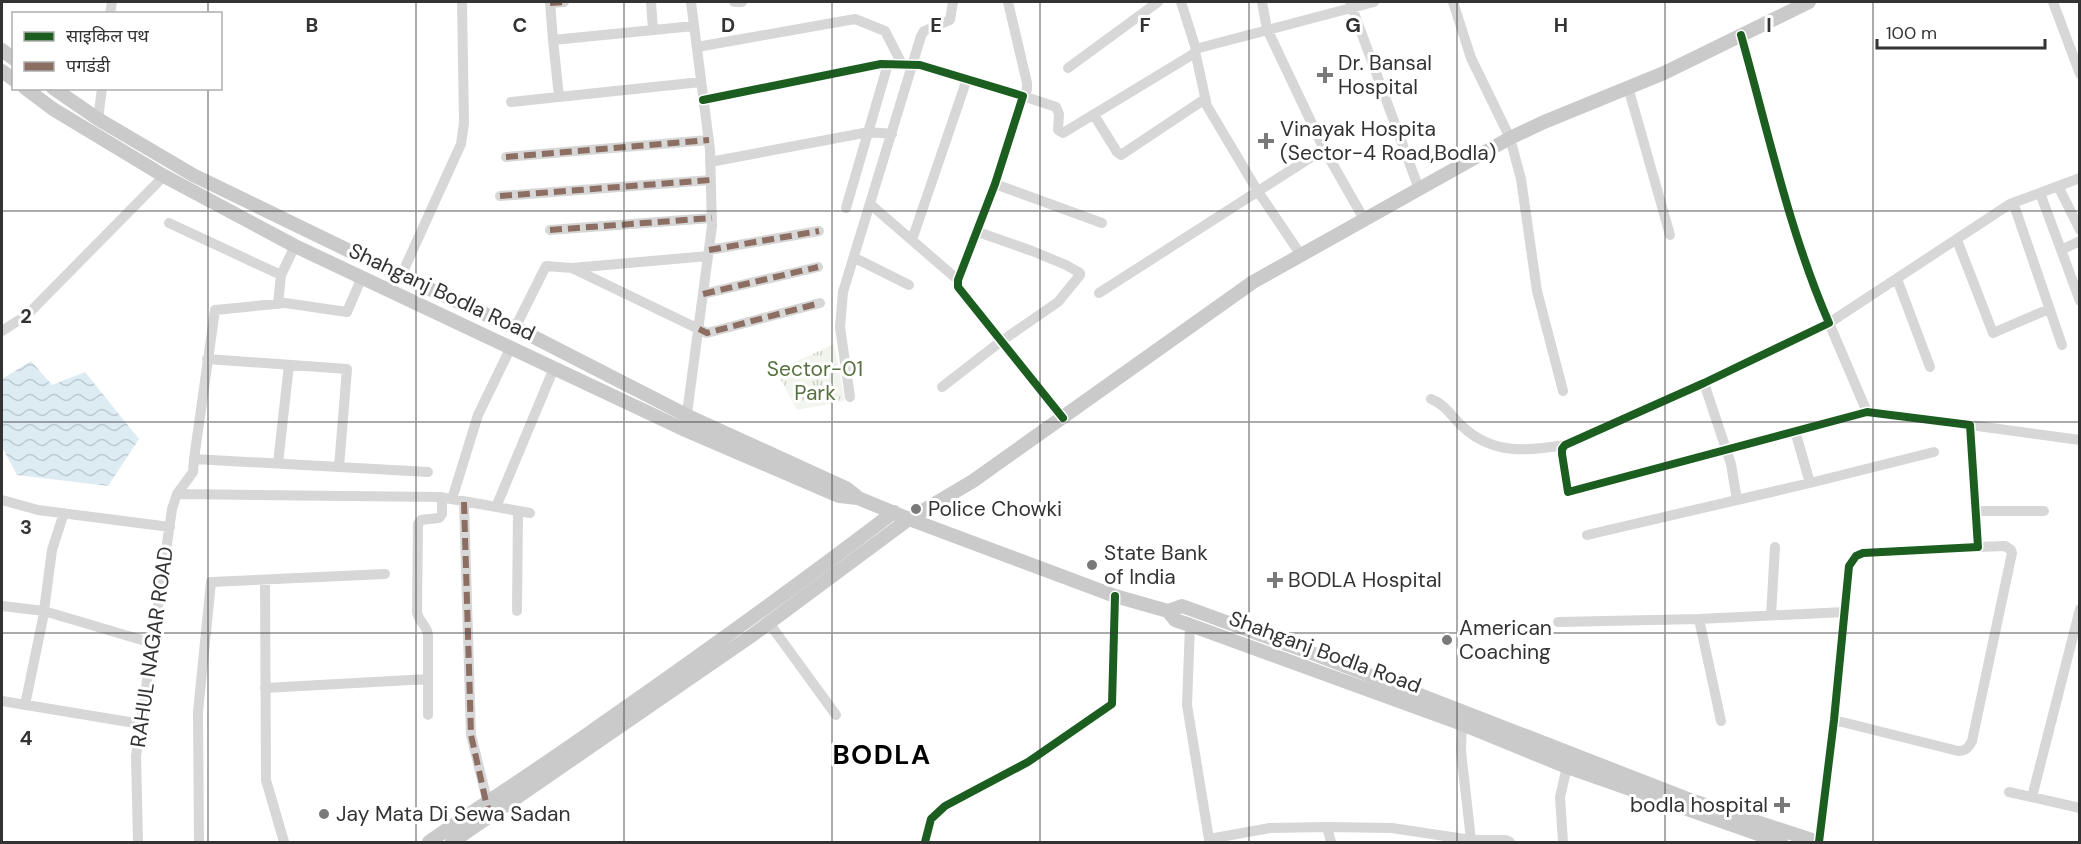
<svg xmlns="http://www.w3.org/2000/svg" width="2081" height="844" font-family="'DM Sans','Noto Sans Devanagari',sans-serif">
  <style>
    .grass { fill: url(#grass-tufts) }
    .water { fill: url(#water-waves) }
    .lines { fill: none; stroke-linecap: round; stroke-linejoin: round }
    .minor { stroke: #d7d7d7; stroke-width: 10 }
    .major { stroke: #cacaca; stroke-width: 14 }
    .quiet { stroke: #8d6e63; stroke-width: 6; stroke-dasharray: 12 6; stroke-linecap: butt }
    .cycleway-casing { stroke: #fff; stroke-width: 11 }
    .cycleway { stroke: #1b5e20; stroke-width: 8 }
    .grid { fill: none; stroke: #333; stroke-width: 1.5; stroke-opacity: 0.55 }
    .poi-dot { fill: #7a7a7a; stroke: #fff; stroke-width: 2 }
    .labels { text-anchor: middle; stroke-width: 6; stroke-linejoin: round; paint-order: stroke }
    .poi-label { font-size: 21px; fill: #333; stroke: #fff; text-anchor: start }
    .street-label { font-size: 21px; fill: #333; stroke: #fff }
    .park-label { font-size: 21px; fill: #56703f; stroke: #fff }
    .district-label { font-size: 27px; font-weight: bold; letter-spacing: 1.5px; fill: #000; stroke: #fff }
    .grid-label { font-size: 20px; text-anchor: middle; font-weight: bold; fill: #333; stroke: #fff; stroke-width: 6; stroke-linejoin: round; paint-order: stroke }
  </style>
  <defs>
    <pattern id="grass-tufts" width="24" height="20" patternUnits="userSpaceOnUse" patternTransform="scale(1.5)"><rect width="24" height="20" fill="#f1f5ed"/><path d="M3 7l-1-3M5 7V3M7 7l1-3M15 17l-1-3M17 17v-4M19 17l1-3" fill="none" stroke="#cfd2cc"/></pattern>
    <pattern id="water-waves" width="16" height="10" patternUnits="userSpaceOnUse" patternTransform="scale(1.5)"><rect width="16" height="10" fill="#ddebf3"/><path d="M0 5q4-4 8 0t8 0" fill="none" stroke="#becad1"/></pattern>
  </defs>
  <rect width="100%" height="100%" fill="#fff"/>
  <path class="grass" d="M834 344 845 401 797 410 776 371Z"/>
  <path class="water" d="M31 361 52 385 85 372 139 439 108 486 17 475 2 447V379Z"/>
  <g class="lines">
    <path class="minor" d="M550 2 553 40
      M651 2 653 30
      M734 2H742
      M1008 2 1027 83V90L1023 96 1056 107 1059 114 1058 130 1063 133 1195 53
      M1181 2 1196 49
      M1262 2 1267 29 1324 149 1364 219
      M1350 2 1419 189
      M1453 2 1471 58 1510 138 1521 179 1537 291 1563 391
      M2053 2 2080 74
      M550 3 564 2
      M110 14 112 2
      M1741 35C1768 131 1789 231 1829 323L1704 383 1565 445 1562 449V454L1568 492 1867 412 1970 425 1978 547 1863 553 1856 556 1849 566 1834 720 1819 842
      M697 47 855 19 885 31 902 64
      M1068 68 1158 2
      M1628 87 1670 235
      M559 97 553 40 694 26
      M703 100 881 64 920 65 1023 96 995 184 958 280V287L1063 418
      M511 102 701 82
      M1094 115 1117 152 1121 155 1205 99
      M98 119 102 88
      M506 157 709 140
      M710 162 869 132 892 134
      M995 184 1102 223
      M2058 186 2080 230
      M2040 193 2080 301
      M500 196 711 180
      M870 204 958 280
      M2010 204 2080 178
      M846 208 888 64
      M169 223 281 275
      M550 230 712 218
      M912 240 967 79
      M1957 240 1993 333 2049 309
      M709 250 819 231
      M2061 250 2080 241
      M1301 255 1257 190 1207 106 1195 51 1199 48 1374 2
      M855 258 909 285
      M572 268 707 333 820 303
      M401 276 461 144 464 123 462 2
      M362 277 347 312 285 303 215 310 194 459 428 472
      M1897 279 1930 367
      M1099 293 1324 149
      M703 294 818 267
      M278 304 281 275 295 246
      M515 328 546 266 572 268 708 256
      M2 331 27 315 164 176
      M207 359 347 369 339 467
      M1704 383 1731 464 1737 500
      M942 387 1000 342 1058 302 1080 275V273L1066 265 1032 251 978 232
      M850 397 840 327 843 292 921 36 924 31 950 20 953 2
      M1431 399C1445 404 1452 417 1463 427 1493 455 1528 451 1565 445
      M1867 412 1829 323 2010 204 2014 205 2062 345
      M686 421 712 226 710 150 691 2
      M1970 425 2080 440
      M1795 431 1810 483
      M278 463 289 365
      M177 494 440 497 530 513
      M452 499 478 415 511 347
      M2 500 38 510 170 527
      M464 502 471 735 489 808
      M496 507 554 368
      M1976 511H2044
      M1587 535 1810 483 1934 452
      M265 580 266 780 284 842
      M2 606 44 611 152 643
      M517 611 518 511
      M1771 615 1775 547
      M1558 622 1699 619
      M769 623 836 715
      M1190 625 1187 705 1209 839 1270 828 1327 827 1392 828 1471 840H1506L1510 842
      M265 688 428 679
      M2 701 141 724
      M25 705 43 618 52 550 64 513
      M428 715V635C427 625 419 623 417 612L418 524 421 520 439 518 442 514V498
      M1834 720 1958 751C1966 751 1968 748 1972 741L2012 553 2011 550 2005 546 1978 547
      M1721 721 1699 619 1845 612
      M1462 724 1461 751 1471 840
      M2009 792 2080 808
      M2032 797 2080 609
      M1327 827 1331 842
      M138 842 136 756 172 509 177 494 193 472 194 459
      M199 842 198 712 211 582 385 574
      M1563 842 1560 797 1567 767"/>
    <path class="major" d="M2 50 14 59
      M2 71 14 80
      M25 88 53 109 164 176 295 246 683 429 839 496 858 498 909 519 1115 596 1168 611 1175 620 1190 625 1462 724 1567 767 1781 842
      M53 88 98 119 193 175 401 276 522 331 688 416 846 488 856 496
      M1168 611 1182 606 1317 655 1693 801 1818 842
      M429 842C486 802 545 765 602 724 701 655 798 585 894 512
      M452 842 754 634 909 519 973 481 1253 282 1510 138 1544 122 1664 73 1809 2"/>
    <path class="quiet" d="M550 3 564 2
      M506 157 709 140
      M500 196 711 180
      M550 230 712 218
      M709 250 819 231
      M703 294 818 267
      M699 329 707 333 820 303
      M464 502 471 735 486 802 491 815"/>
    <g class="cycleway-casing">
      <path id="cycleway" d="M1741 35C1768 131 1789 231 1829 323L1704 383 1565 445 1562 449V454L1568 492 1867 412 1970 425 1978 547 1863 553 1856 556 1849 566 1834 720 1819 842
        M703 100 881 64 920 65 1023 96 995 184 958 280V287L1063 418
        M925 842 931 819 945 806 1028 762 1112 704 1115 596"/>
    </g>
    <use href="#cycleway" class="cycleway"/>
  </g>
  <path class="grid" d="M208 2V14M416 2V842M624 2V842M832 2V842M1040 2V842M1249 2V842M1457 2V842M1665 2V842M1873 2V842M208 88V842M2 211H2080M2 422H2080M2 633H2080"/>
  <g class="poi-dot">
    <path d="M1322 66h6v6h6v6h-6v6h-6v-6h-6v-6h6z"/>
    <path d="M1263 132h6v6h6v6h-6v6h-6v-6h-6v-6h6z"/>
    <circle cx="916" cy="509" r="6"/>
    <circle cx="1092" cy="565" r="6"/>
    <path d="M1272 571h6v6h6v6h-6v6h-6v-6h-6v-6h6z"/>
    <circle cx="1447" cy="640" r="6"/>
    <path d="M1779 796h6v6h6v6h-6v6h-6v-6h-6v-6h6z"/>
    <circle cx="324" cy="814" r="6"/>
  </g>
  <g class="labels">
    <g class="poi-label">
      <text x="1338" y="70">Dr. Bansal<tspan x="1338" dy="24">Hospital</tspan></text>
      <text x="1280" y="136">Vinayak Hospita<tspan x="1280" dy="24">(Sector-4 Road,Bodla)</tspan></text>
      <text x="928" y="516">Police Chowki</text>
      <text x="1104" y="560">State Bank<tspan x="1104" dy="24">of India</tspan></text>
      <text x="1288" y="587">BODLA Hospital</text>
      <text x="1459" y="635">American<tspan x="1459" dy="24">Coaching</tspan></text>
      <text x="1768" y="812" text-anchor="end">bodla hospital</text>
      <text x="336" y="821">Jay Mata Di Sewa Sadan</text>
    </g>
    <g class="street-label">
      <text transform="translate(442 292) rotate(25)" y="7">Shahganj Bodla Road</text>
      <text transform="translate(152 647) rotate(-82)" y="7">RAHUL NAGAR ROAD</text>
      <text transform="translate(1325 652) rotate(20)" y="7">Shahganj Bodla Road</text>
    </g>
    <g class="park-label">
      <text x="815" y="376">Sector-01<tspan x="815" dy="24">Park</tspan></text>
    </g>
    <g class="district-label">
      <text x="882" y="764">BODLA</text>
    </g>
  </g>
  <g class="grid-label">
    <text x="312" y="32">B</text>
    <text x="520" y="32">C</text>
    <text x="728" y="32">D</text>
    <text x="936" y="32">E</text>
    <text x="1145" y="32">F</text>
    <text x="1353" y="32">G</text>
    <text x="1561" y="32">H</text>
    <text x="1769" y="32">I</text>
    <text x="26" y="323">2</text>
    <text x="26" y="534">3</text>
    <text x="26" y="745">4</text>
  </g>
  <rect width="2081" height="844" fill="none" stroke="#333333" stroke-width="6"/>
  <rect x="12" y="12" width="210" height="78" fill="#ffffff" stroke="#adadad" stroke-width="1.5"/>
  <rect x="24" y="32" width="30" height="9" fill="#1b5e20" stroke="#adadad" stroke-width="1.5"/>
  <text x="66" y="42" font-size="18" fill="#333333">साइकिल पथ</text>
  <rect x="24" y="62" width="30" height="9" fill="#8d6e63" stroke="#adadad" stroke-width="1.5"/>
  <text x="66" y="72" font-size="18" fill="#333333">पगडंडी</text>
  <path d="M1877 39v9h168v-9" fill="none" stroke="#333333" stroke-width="3"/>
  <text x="1886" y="39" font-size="18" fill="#333333" stroke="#ffffff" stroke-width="4.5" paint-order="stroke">100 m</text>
</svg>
